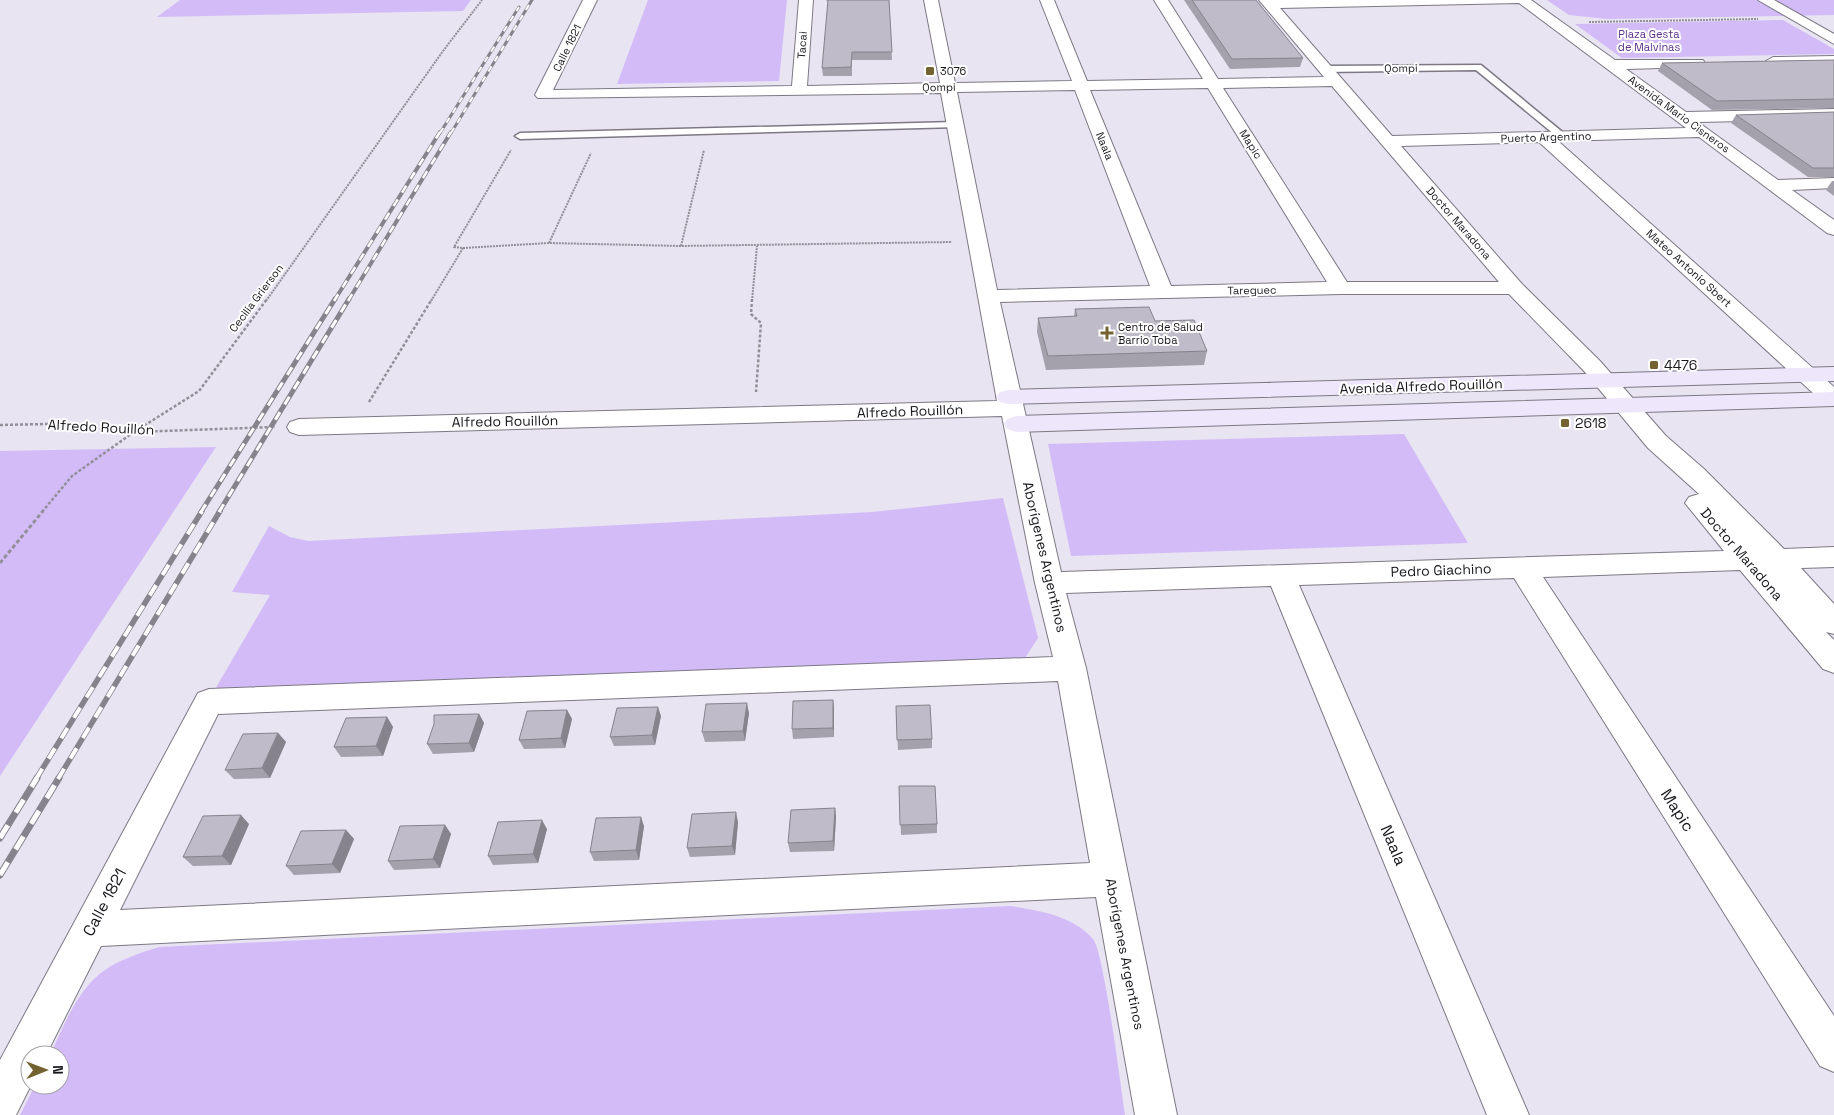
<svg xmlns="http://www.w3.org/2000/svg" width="1834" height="1115" font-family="'Space Grotesk',sans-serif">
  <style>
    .green { fill: #d3bbf8 }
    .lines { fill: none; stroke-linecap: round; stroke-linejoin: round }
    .lane-casing { stroke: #7d7884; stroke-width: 3 }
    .street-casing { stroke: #7d7884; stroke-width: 2 }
    .secondary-casing { stroke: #7d7884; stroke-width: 2 }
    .path-far2 { stroke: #938f99; stroke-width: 2; stroke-dasharray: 2 1; stroke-linecap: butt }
    .path-far1 { stroke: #938f99; stroke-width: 2.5; stroke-dasharray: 3 2; stroke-linecap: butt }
    .path { stroke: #938f99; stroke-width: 3; stroke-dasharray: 4 2.5; stroke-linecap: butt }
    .lane { fill: #fff; fill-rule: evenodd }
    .street { fill: #fff; fill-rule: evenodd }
    .secondary { fill: #eee6fb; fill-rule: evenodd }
    .rail-far4-casing { stroke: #86838d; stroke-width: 3 }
    .rail-far3-casing { stroke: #86838d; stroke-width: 4 }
    .rail-far2-casing { stroke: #86838d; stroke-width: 5 }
    .rail-far1-casing { stroke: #86838d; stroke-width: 5.5 }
    .rail-casing { stroke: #86838d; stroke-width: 7 }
    .rail-far4 { stroke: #fff; stroke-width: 2; stroke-dasharray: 6; stroke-linecap: butt }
    .rail-far3 { stroke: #fff; stroke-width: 2.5; stroke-dasharray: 8; stroke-linecap: butt }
    .rail-far2 { stroke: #fff; stroke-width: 3; stroke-dasharray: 9; stroke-linecap: butt }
    .rail-far1 { stroke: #fff; stroke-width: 4; stroke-dasharray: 12; stroke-linecap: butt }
    .rail { stroke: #fff; stroke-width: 5; stroke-dasharray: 15; stroke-linecap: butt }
    .wall { fill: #a4a1ac }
    .shaded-wall { fill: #86838c }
    .building { fill: #bfbbc8; stroke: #86838c }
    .poi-dot { fill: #736331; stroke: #fff; stroke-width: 2 }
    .labels { text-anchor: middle; stroke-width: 4; stroke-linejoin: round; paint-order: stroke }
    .far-park-label { font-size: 11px; fill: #5c338b; stroke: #fff }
    .far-street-label { font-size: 11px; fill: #19171c; stroke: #fff }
    .far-poi-label { font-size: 11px; fill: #19171c; stroke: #fff; text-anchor: start }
    .poi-label { font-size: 14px; fill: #19171c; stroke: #fff; text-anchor: start }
    .street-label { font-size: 14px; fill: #19171c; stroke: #fff }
    .near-street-label { font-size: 16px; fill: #19171c; stroke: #fff }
  </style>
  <rect width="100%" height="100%" fill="#e8e4f1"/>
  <path class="green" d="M180 0H471L463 11 157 17Z
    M648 0H787L779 81 617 84Z
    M1547 0H1834V15L1607 19 1569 15Z
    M1783 20 1834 49V54L1622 58 1575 24Z
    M1404 434 1468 543 1071 556 1048 444Z
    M216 447 0 776V451Z
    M1003 498 1038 638 1025 658 214 691 270 595 232 592 269 526 290 537 308 541 872 512Z
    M1010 906C1038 910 1074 916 1093 939 1104 952 1121 1089 1125 1115H20L35 1085H60V1055H50C64 1026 77 989 105 970 121 959 140 953 159 947Z"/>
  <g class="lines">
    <g class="lane-casing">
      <path id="lane" d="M1481 65 1566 135V139H1560L1476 70 1324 72 1320 69 1324 66Z
        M955 122 960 125 958 127 520 139 515 136 520 133Z"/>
    </g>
    <g class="street-casing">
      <path id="street" d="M583 0H597L553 90 792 86 799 0H813L807 86 940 83 924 0H938L955 83 1072 81 1040 0H1054L1087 81 1203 79 1154 0H1168L1218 79 1324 77 1259 0H1531L1615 60H1703L1705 63 1703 66 1698 67 1626 69 1686 112 1834 109V119L1698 122 1778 180 1834 178V188L1792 190 1834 220V235L1827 233 1699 137 1558 141 1834 387 1833 406 1825 404 1539 142 1401 146 1522 284 1600 361 1666 436 1704 469 1784 549 1834 547V567L1801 568 1834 604V634L1826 632 1834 640V673L1823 669 1740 570 1543 577 1834 1016V1072L1820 1066 1514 578 1299 585 1529 1115H1487L1271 586 1066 593 1086 668 1177 1115H1135L1096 897 101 946 46 1055H30L31 1085 16 1115H0V1060L198 693 209 689 1053 657 1035 583 1002 416 299 435 290 432 287 427 290 422 299 419 997 401 941 93 538 98 535 95ZM1519 3 1686 128 1392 136 1280 8ZM1332 86 1499 282H1347L1223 88ZM1208 88 1327 282 1171 286 1090 90ZM1075 90 1150 286 997 290 957 92ZM1341 294H1509L1584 371 1648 448 1699 494 1689 497 1685 503 1724 551 1061 572 1000 302ZM1058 681 1090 863 120 910 218 714Z
        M1758 0H1774L1834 34V44Z
        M1834 56V64L1773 65 1766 61 1773 57Z"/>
    </g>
    <g class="secondary-casing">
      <path id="secondary" d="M1834 367V381L1008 404 1000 402 996 397 1000 392 1008 390Z
        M1834 392V406L1016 432 1007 429 1004 424 1007 419 1016 416Z"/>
    </g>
    <path class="path-far2" d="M1589 22 1758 19
      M549 243 591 153
      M681 246 704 150
      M463 248 549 243 681 246 952 242
      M266 301 443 51 482 0
      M431 301 463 248 454 247 511 150
      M752 301 757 246"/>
    <path class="path-far1" d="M752 299 751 314 761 323 756 392
      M369 402 432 299
      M0 425 47 424 134 432 275 427
      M42 512 72 476 134 432 199 391 267 299"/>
    <path class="path" d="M0 563 43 511"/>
    <use href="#lane" class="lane"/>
    <use href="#street" class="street"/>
    <use href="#secondary" class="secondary"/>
    <g class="rail-far4-casing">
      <path id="rail-far4" d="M440 133 519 7
        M451 133 532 0"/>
    </g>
    <g class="rail-far3-casing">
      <path id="rail-far3" d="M334 301 440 132
        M348 301 451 132"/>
    </g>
    <g class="rail-far2-casing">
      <path id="rail-far2" d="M201 512 335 299
        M219 512 349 299"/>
    </g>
    <g class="rail-far1-casing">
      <path id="rail-far1" d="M36 779 202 511
        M58 779 220 511"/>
    </g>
    <g class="rail-casing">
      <path id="rail" d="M0 838 37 778
        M0 875 59 778"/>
    </g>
    <use href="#rail-far4" class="rail-far4"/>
    <use href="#rail-far3" class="rail-far3"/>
    <use href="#rail-far2" class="rail-far2"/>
    <use href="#rail-far1" class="rail-far1"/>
    <use href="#rail" class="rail"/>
  </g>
  <path class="wall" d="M826 0H889L892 60H852V76H823L822 68 828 1H827Z
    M1184 0H1256L1303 58 1300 67 1230 69Z
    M1834 60V108L1712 110 1658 71 1662 63Z
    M1834 112V177H1808L1731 123 1736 115Z
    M1832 181H1834V196L1826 190Z
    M1075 309 1155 321 1207 351 1204 365 1046 370 1037 332 1038 318 1074 317Z
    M833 700 834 709V737L793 739 792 729Z
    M896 706 932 739V748L898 750Z
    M567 710 572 719 565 748 524 749 519 740Z
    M749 713 745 741 705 742 702 732Z
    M479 714 484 723 474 752 433 754 427 744Z
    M661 716 655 745 614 746 610 737Z
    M387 717 393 727 383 756 341 757 334 747Z
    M278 733 286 742 270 778 234 779 225 770Z
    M899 786 937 824V833L901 835Z
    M835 808 836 817 834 851 790 852 788 843Z
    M738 822 735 855 690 857 687 848Z
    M249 824 231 865 193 866 183 857Z
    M445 825 451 834 440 868 394 870 388 861Z
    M644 826 639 860 594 861 590 852Z
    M547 829 538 863 493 865 488 856Z
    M346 830 354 839 340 873 294 875 286 866Z"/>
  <path class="shaded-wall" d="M833 700 834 709V737L833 728Z
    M747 703 749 713 745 741 743 731Z
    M658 707 661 716 655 745 652 735Z
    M567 710 572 719 565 748 561 738Z
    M479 714 484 723 474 752 469 743Z
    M387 717 393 727 383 756 376 746Z
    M278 733 286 742 270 778 262 768Z
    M835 808 836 817 834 851 833 841Z
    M736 812 738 822 735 855 732 846Z
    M241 815 249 824 231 865 222 856Z
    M641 817 644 826 639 860 636 850Z
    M542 820 547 829 538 863 533 854Z
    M445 825 451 834 440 868 433 859Z
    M346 830 354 839 340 873 332 864Z"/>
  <path class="building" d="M828 0H889L892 52H852L851 67 822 68Z
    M1192 0H1256L1303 58 1232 59Z
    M1834 60V99L1717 101 1662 63Z
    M1834 112V168H1813L1736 115Z
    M1149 307 1155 321 1194 320 1207 351 1048 356 1038 318 1077 316 1075 309Z
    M833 700V728L792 729 793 701Z
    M747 703 743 731 702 732 706 704Z
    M930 705 932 739 897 740 896 706Z
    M658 707 652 735 610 737 617 708Z
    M567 710 561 738 519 740 527 711Z
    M479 714 469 743 427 744 434 724V715Z
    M387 717 376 746 334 747 346 718Z
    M278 733 262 768 225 770 243 734Z
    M899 786H935L937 824 900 825Z
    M835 808 833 841 788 843 791 810Z
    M736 812 732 846 687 848 692 814Z
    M241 815 222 856 183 857 203 816Z
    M641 817 636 850 590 852 596 818Z
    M542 820 533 854 488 856 498 822Z
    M445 825 433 859 388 861 400 826Z
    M346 830 332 864 286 866 301 831Z"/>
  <g class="poi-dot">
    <rect x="925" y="66" width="10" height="10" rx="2.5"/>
    <path d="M1104.5 325.5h5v5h5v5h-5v5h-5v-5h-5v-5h5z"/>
    <rect x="1649" y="360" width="10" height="10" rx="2.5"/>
    <rect x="1560" y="418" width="10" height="10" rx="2.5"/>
  </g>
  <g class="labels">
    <g class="far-park-label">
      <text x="1649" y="38">Plaza Gesta<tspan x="1649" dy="13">de Malvinas</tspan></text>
    </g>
    <g class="far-street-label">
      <text transform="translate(802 45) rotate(-86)" y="4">Tacai</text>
      <text transform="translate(567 48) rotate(-64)" y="4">Calle 1821</text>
      <text transform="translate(1401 68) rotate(-1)" y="4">Qompi</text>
      <text transform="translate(939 87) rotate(-1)" y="4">Qompi</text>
      <text transform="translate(1679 114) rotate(36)" y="4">Avenida Mario Cisneros</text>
      <text transform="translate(1546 137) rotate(-2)" y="4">Puerto Argentino</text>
      <text transform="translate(1251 144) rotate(58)" y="4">Mapic</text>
      <text transform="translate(1105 146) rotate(68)" y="4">Naala</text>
      <text transform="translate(1459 223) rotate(49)" y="4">Doctor Maradona</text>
      <text transform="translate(1689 268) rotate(42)" y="4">Mateo Antonio Sbert</text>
      <text transform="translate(1252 290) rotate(-1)" y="4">Tareguec</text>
      <text transform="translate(256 298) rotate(-53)" y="4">Cecilia Grierson</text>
    </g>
    <g class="far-poi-label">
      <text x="940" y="75">3076</text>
      <text x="1118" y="331">Centro de Salud<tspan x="1118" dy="13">Barrio Toba</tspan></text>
    </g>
    <g class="poi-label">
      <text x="1664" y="370">4476</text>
      <text x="1575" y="428">2618</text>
    </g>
    <g class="street-label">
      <text transform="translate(1421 386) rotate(-2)" y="5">Avenida Alfredo Rouillón</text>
      <text transform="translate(910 411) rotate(-2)" y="5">Alfredo Rouillón</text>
      <text transform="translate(505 421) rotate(-1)" y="5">Alfredo Rouillón</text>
      <text transform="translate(101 427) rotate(3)" y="5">Alfredo Rouillón</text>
      <text transform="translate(1742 554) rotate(49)" y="5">Doctor Maradona</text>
      <text transform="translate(1045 557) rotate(77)" y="5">Aborígenes Argentinos</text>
      <text transform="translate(1441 570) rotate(-2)" y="5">Pedro Giachino</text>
      <text transform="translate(1125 954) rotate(79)" y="5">Aborígenes Argentinos</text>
    </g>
    <g class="near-street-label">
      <text transform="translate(1678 810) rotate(57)" y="6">Mapic</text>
      <text transform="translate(1394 845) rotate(67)" y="6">Naala</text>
      <text transform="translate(104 902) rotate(-62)" y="6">Calle 1821</text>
    </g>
  </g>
  <g transform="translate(45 1070) rotate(89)"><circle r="24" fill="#ffffff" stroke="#a3a2a4"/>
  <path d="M0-4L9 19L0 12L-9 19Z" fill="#736331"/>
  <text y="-8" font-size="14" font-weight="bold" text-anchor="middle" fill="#19171c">N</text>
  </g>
</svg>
